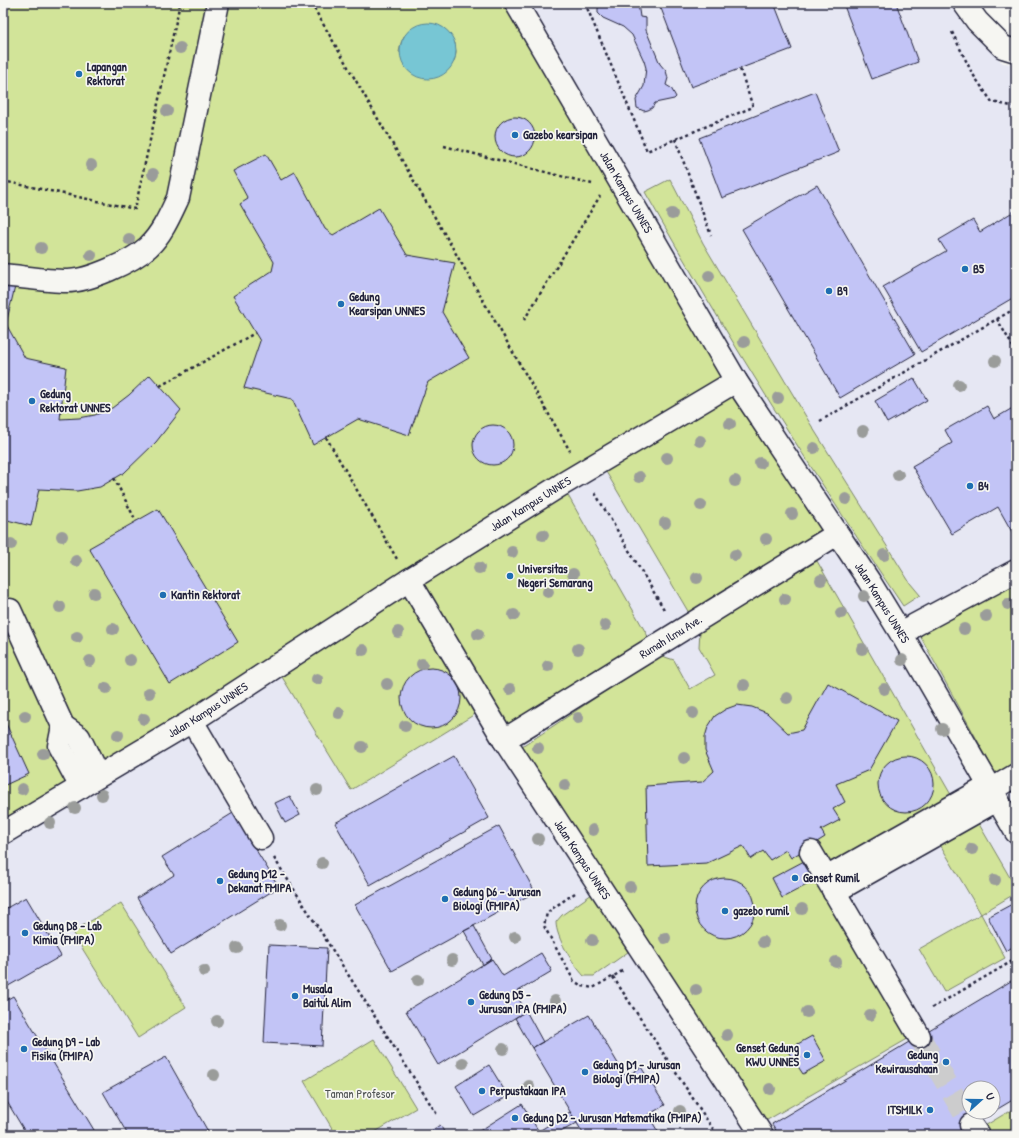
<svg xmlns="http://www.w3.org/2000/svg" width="1019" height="1138" font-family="'Patrick Hand',sans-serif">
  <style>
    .built { fill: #e6e7f3; fill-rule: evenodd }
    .green { fill: #d2e499; stroke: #7a836a; fill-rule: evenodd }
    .water { fill: #77c6d4; stroke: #558497 }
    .building { fill: #c2c4f6; stroke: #22223b; fill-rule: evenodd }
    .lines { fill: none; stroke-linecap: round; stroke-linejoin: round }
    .minor-tunnel { stroke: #cccccd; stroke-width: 22; stroke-dasharray: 22 11; stroke-linecap: butt }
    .minor-casing { stroke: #22223b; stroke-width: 25 }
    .path { stroke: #22223b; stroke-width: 2.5; stroke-dasharray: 3 3; stroke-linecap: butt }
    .minor { stroke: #f6f6f2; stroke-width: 22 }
    .tree { fill: #9a9c9a }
    .poi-dot { fill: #1f6fb2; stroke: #f6f6f2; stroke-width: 1.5 }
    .labels { text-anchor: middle; stroke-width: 3.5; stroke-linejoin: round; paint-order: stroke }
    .poi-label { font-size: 12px; font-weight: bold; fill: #22223b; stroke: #f6f6f2; text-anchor: start }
    .street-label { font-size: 12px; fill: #22223b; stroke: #f6f6f2 }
    .park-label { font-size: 12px; fill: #4e5252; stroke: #f6f6f2 }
  </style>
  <rect width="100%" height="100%" fill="#f6f6f2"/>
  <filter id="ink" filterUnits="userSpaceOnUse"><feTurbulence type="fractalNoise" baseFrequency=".025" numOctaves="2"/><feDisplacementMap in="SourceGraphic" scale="8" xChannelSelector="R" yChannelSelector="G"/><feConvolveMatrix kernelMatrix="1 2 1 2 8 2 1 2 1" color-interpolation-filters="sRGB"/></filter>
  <g filter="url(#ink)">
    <path class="built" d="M3 3H952L966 28 1003 63 1016 64V1135H3ZM969 1088H993V1112H969Z"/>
    <path class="green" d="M3 3H509L725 379 187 717 3 823ZM404 36 455 43 456 53 454 62 399 52 401 43Z
      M670 179 703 243 811 425 910 583 920 595 903 606C812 472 725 334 645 192Z
      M734 394 823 532 689 613 605 470Z
      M566 492 650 640 505 729 419 583Z
      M817 561 954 800 818 879 911 1037 762 1123 519 749 659 655 674 660 690 689 715 675 699 647 700 630Z
      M1016 577V765L997 776 918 632Z
      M407 592 480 711 351 790 279 672Z
      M976 819 1016 888V893L981 914 1005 958 944 992 919 949 981 914 938 841Z
      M592 894 628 952 594 976H584C573 964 556 938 556 922L562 915Z
      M121 903 186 1007 138 1038 72 932Z
      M374 1039 416 1108 370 1135H336L304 1081Z
      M1016 1107V1135H987L983 1127Z"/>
    <path class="water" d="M400 51a28 28 0 1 1 56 0a28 28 0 1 1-56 0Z"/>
    <path class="building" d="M603 3 611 5 620 4 621 3H638L640 17 646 18V30L660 64 666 71 668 78 666 85 671 88 676 97 674 99 655 103 652 108 648 110 644 111 637 108 636 100 644 86 645 76 646 68 644 61 632 35 623 27 603 18 598 13V8Z
      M659 3H774L792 49 691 87Z
      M843 3H896L918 62 872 79Z
      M815 92 839 152 722 198 699 138Z
      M495 137a20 20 0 1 1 40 0a20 20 0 1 1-40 0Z
      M266 154 281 180 295 172 325 229 333 235 379 208 407 255 455 263 442 312 469 358 428 382 409 435 358 419 313 445 292 399 244 388 260 341 233 296 272 271 274 262 240 204 248 199 233 171Z
      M817 185 915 354 840 398 742 229Z
      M1016 210V296L921 352 883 287 946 251 939 240 973 220 980 232Z
      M3 266 19 270 6 324 25 358 66 367 60 419 79 418 95 415 112 408 129 395 150 375 181 410 156 442 124 473 100 487 77 491 39 489 31 526 3 519Z
      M914 378 927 400 887 423 875 401Z
      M987 406 994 419 1016 406V530L1012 532 998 507 952 534 912 466 952 443 945 430Z
      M473 445a20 20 0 1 1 40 0a20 20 0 1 1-40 0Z
      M158 509 238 642 170 684 89 548Z
      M401 698a30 30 0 1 1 60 0a30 30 0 1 1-60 0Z
      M828 683 897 721 869 770 836 784 845 802 833 809 840 820 821 830 825 837 791 858 786 850 770 860 763 851 751 859 743 846 707 863 648 866 646 786 702 782 714 771 705 750V737L708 727 715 716 726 709 737 705 752 707 767 713 788 733 802 730Z
      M3 717 29 774 3 786Z
      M454 756 489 818 370 885 335 823Z
      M878 784a28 28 0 1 1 56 0a28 28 0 1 1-56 0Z
      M290 796 300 815 285 823 275 803Z
      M233 813 279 887 171 954 137 898 174 875 162 857Z
      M499 826 535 892 392 971 355 905Z
      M806 860 818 879 782 898 772 878Z
      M695 908a30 30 0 1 1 60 0a30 30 0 1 1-60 0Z
      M26 897 61 956 3 989V910Z
      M1016 902V945L1006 951 988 917Z
      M474 926 492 959 483 965 464 931Z
      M269 945 327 948 322 1046 264 1043Z
      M541 953 552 971 515 993 526 1011 438 1065 406 1011 492 959 503 976Z
      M1016 978V1098L954 1135H779L772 1124ZM969 1088H993V1112H969Z
      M13 996 97 1135H27L3 1095V1002Z
      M526 1011 543 1042 532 1048 515 1018Z
      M589 1015 626 1077 641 1067 665 1105 648 1115 660 1135H584L532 1048Z
      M812 1036 826 1061 803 1074 787 1050Z
      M166 1057 210 1135H128L103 1092Z
      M489 1065 508 1096 474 1116 456 1086Z
      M522 1104 541 1135H473Z
      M570 1112 577 1123 555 1135H541L539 1131Z
      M440 1125 446 1135H425Z"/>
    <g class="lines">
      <path class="minor-tunnel" d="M919 1036 971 1125"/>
      <g class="minor-casing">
        <g id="minor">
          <path id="s1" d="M516 3 736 381 869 581 902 635 1016 832"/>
          <path d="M964 3 977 21 1003 47 1016 51"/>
          <path d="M3 275C24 277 46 281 67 281 88 281 132 262 148 247 162 234 170 215 178 198L218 3"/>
          <path id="s2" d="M409 580 504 740 762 1135"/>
          <path d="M10 610 63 726 79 737 98 776"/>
          <path d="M902 635 915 625 1016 571"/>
          <path d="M192 721 261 838"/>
          <path d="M63 726 59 746 81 787"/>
          <path id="s3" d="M504 740 837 534"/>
          <path d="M991 790 1016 775"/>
          <path id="s4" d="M3 833 192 721 409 580 561 485 736 381"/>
          <path d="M811 852 919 1036"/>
          <path d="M826 878 989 786"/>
          <path d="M834 892 997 800"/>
          <path d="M971 1125 978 1135"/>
        </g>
      </g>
      <path class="path" d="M311 3 570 451
        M585 3 647 151 753 107 740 69
        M952 32 972 73 992 102 1016 107
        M675 139 711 235
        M444 146 592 184
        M3 181 135 209 180 3
        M997 319 1016 308
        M524 320 600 196
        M160 386 255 333
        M820 421 997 319 1016 352
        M326 437 397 559
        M114 478 136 521
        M595 493 665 611
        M274 858 438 1116
        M575 893 553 908 547 913 544 926 574 981 582 986 593 988 624 970
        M613 977 717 1135
        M932 1008 1016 959"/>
      <use href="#minor" class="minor"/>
    </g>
    <g class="tree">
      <circle cx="180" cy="48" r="6"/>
      <circle cx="167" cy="111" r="6"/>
      <circle cx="91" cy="165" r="6"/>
      <circle cx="153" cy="174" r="6"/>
      <circle cx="672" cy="214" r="6"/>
      <circle cx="129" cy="239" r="6"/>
      <circle cx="41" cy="248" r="6"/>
      <circle cx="91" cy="255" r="6"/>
      <circle cx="709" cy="276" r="6"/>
      <circle cx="744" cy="342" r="6"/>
      <circle cx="995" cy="361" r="6"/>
      <circle cx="959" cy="385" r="6"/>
      <circle cx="778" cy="398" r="6"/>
      <circle cx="730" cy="424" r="6"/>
      <circle cx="863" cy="431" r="6"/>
      <circle cx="700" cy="441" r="6"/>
      <circle cx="814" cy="448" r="6"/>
      <circle cx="667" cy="458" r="6"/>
      <circle cx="760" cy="463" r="6"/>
      <circle cx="898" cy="475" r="6"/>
      <circle cx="639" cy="477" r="6"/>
      <circle cx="735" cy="481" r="6"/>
      <circle cx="846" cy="499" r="6"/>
      <circle cx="701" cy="505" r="6"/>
      <circle cx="792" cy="514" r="6"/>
      <circle cx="665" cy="523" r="6"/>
      <circle cx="543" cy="535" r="6"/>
      <circle cx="62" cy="536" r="6"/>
      <circle cx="766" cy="539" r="6"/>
      <circle cx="11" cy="544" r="6"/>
      <circle cx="512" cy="552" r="6"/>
      <circle cx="735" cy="555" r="6"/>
      <circle cx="884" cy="555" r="6"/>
      <circle cx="76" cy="561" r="6"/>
      <circle cx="479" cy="568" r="6"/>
      <circle cx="573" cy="574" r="6"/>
      <circle cx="697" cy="578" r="6"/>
      <circle cx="821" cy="580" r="6"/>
      <circle cx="548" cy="592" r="6"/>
      <circle cx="94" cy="593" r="6"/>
      <circle cx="864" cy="596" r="6"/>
      <circle cx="785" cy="599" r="6"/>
      <circle cx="1008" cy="604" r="6"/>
      <circle cx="60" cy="607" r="6"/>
      <circle cx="841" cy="613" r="6"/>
      <circle cx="514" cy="615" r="6"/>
      <circle cx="986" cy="616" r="6"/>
      <circle cx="605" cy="625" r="6"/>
      <circle cx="113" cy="629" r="6"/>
      <circle cx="964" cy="629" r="6"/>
      <circle cx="398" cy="632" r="6"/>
      <circle cx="478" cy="634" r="6"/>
      <circle cx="77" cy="637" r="6"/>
      <circle cx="578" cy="649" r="6"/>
      <circle cx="862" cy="649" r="6"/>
      <circle cx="363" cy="650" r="6"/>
      <circle cx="130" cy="660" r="6"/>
      <circle cx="902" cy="660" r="6"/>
      <circle cx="90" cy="661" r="6"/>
      <circle cx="422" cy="664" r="6"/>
      <circle cx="548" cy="666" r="6"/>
      <circle cx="317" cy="679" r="6"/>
      <circle cx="387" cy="684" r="6"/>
      <circle cx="744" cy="685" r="6"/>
      <circle cx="106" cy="688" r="6"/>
      <circle cx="510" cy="689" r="6"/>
      <circle cx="884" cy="689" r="6"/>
      <circle cx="149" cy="693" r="6"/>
      <circle cx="787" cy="698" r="6"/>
      <circle cx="339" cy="713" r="6"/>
      <circle cx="693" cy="713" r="6"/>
      <circle cx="25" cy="716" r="6"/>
      <circle cx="578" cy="718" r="6"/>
      <circle cx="144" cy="719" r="6"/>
      <circle cx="405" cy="726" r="6"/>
      <circle cx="942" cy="729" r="6"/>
      <circle cx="118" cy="735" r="6"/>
      <circle cx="362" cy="747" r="6"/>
      <circle cx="538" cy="748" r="6"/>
      <circle cx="43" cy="754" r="6"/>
      <circle cx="684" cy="758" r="6"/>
      <circle cx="565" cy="785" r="6"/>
      <circle cx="22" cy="789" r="6"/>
      <circle cx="317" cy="790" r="6"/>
      <circle cx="102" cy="795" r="6"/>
      <circle cx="75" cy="808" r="6"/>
      <circle cx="50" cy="823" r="6"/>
      <circle cx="593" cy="830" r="6"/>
      <circle cx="538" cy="839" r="6"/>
      <circle cx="972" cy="849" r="6"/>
      <circle cx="322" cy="863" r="6"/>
      <circle cx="995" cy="880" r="6"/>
      <circle cx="630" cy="887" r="6"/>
      <circle cx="802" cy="909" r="6"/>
      <circle cx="280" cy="925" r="6"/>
      <circle cx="515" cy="937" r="6"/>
      <circle cx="665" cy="938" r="6"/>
      <circle cx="592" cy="940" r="6"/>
      <circle cx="763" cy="942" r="6"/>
      <circle cx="237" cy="948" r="6"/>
      <circle cx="452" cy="960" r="6"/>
      <circle cx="836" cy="962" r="6"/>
      <circle cx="204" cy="971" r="6"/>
      <circle cx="418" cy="980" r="6"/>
      <circle cx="696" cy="990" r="6"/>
      <circle cx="555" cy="1001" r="6"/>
      <circle cx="807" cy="1012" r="6"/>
      <circle cx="870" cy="1015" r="6"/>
      <circle cx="217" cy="1021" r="6"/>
      <circle cx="727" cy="1035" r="6"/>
      <circle cx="503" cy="1049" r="6"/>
      <circle cx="463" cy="1063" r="6"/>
      <circle cx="214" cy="1075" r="6"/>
      <circle cx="529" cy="1086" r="6"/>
      <circle cx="770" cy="1089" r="6"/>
      <circle cx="680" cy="1111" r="6"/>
    </g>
  </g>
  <g class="poi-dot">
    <circle cx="79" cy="74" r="4"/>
    <circle cx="515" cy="135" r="4"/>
    <circle cx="965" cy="269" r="4"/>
    <circle cx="829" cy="291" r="4"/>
    <circle cx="341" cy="304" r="4"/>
    <circle cx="32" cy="401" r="4"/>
    <circle cx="970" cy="486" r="4"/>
    <circle cx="510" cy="576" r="4"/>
    <circle cx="163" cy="595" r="4"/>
    <circle cx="795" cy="878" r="4"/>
    <circle cx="220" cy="881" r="4"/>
    <circle cx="445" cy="899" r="4"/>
    <circle cx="725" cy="911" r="4"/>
    <circle cx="25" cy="933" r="4"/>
    <circle cx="295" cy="996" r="4"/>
    <circle cx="471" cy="1002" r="4"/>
    <circle cx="24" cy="1049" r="4"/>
    <circle cx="807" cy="1055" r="4"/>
    <circle cx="946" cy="1062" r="4"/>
    <circle cx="585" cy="1072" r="4"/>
    <circle cx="482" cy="1091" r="4"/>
    <circle cx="930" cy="1110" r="4"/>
    <circle cx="515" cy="1118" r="4"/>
  </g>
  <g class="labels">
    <g class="poi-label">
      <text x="87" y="71">Lapangan<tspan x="87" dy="14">Rektorat</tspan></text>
      <text x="523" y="139">Gazebo kearsipan</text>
      <text x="973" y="273">B5</text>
      <text x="837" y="295">B9</text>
      <text x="349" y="301">Gedung<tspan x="349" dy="14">Kearsipan UNNES</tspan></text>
      <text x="40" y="398">Gedung<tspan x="40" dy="14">Rektorat UNNES</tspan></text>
      <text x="978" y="490">B4</text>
      <text x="518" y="573">Universitas<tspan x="518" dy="14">Negeri Semarang</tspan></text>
      <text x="171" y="599">Kantin Rektorat</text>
      <text x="228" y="878">Gedung D12 -<tspan x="228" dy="14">Dekanat FMIPA</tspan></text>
      <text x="803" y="882">Genset Rumil</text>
      <text x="453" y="896">Gedung D6 - Jurusan<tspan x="453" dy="14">Biologi (FMIPA)</tspan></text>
      <text x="733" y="915">gazebo rumil</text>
      <text x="33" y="930">Gedung D8 - Lab<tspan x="33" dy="14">Kimia (FMIPA)</tspan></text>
      <text x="303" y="993">Musala<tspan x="303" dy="14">Baitul Alim</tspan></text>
      <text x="479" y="999">Gedung D5 -<tspan x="479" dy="14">Jurusan IPA (FMIPA)</tspan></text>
      <text x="32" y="1046">Gedung D9 - Lab<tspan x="32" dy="14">Fisika (FMIPA)</tspan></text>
      <text x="799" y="1052" text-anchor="end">Genset Gedung<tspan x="799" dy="14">KWU UNNES</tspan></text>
      <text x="938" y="1059" text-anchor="end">Gedung<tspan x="938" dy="14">Kewirausahaan</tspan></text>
      <text x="593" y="1069">Gedung D1 - Jurusan<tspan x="593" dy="14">Biologi (FMIPA)</tspan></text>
      <text x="490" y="1095">Perpustakaan IPA</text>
      <text x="922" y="1114" text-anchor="end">ITSMILK</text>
      <text x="523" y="1122">Gedung D2 - Jurusan Matematika (FMIPA)</text>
    </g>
    <g class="street-label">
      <text dy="4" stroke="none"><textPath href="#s1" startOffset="219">Jalan Kampus UNNES</textPath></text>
      <text dy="4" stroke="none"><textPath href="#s4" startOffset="622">Jalan Kampus UNNES</textPath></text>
      <text dy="4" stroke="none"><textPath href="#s1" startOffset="703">Jalan Kampus UNNES</textPath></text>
      <text dy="4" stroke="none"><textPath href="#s3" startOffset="196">Rumah Ilmu Ave.</textPath></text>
      <text dy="4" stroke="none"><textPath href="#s4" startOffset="239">Jalan Kampus UNNES</textPath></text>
      <text dy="4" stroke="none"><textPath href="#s2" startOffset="329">Jalan Kampus UNNES</textPath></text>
    </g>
    <g class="park-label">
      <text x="360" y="1098">Taman Profesor</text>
    </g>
  </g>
  <rect width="1019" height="1138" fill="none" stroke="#f6f6f2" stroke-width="16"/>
  <rect x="8" y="8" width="1003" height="1122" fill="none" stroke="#22223b" stroke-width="1.5" filter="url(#ink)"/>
  <g transform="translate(981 1100) rotate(69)"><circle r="19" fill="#f6f6f2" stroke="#a1a1a9"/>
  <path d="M0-3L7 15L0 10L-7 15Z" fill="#1f6fb2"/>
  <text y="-6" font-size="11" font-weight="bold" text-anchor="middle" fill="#22223b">U</text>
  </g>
</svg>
